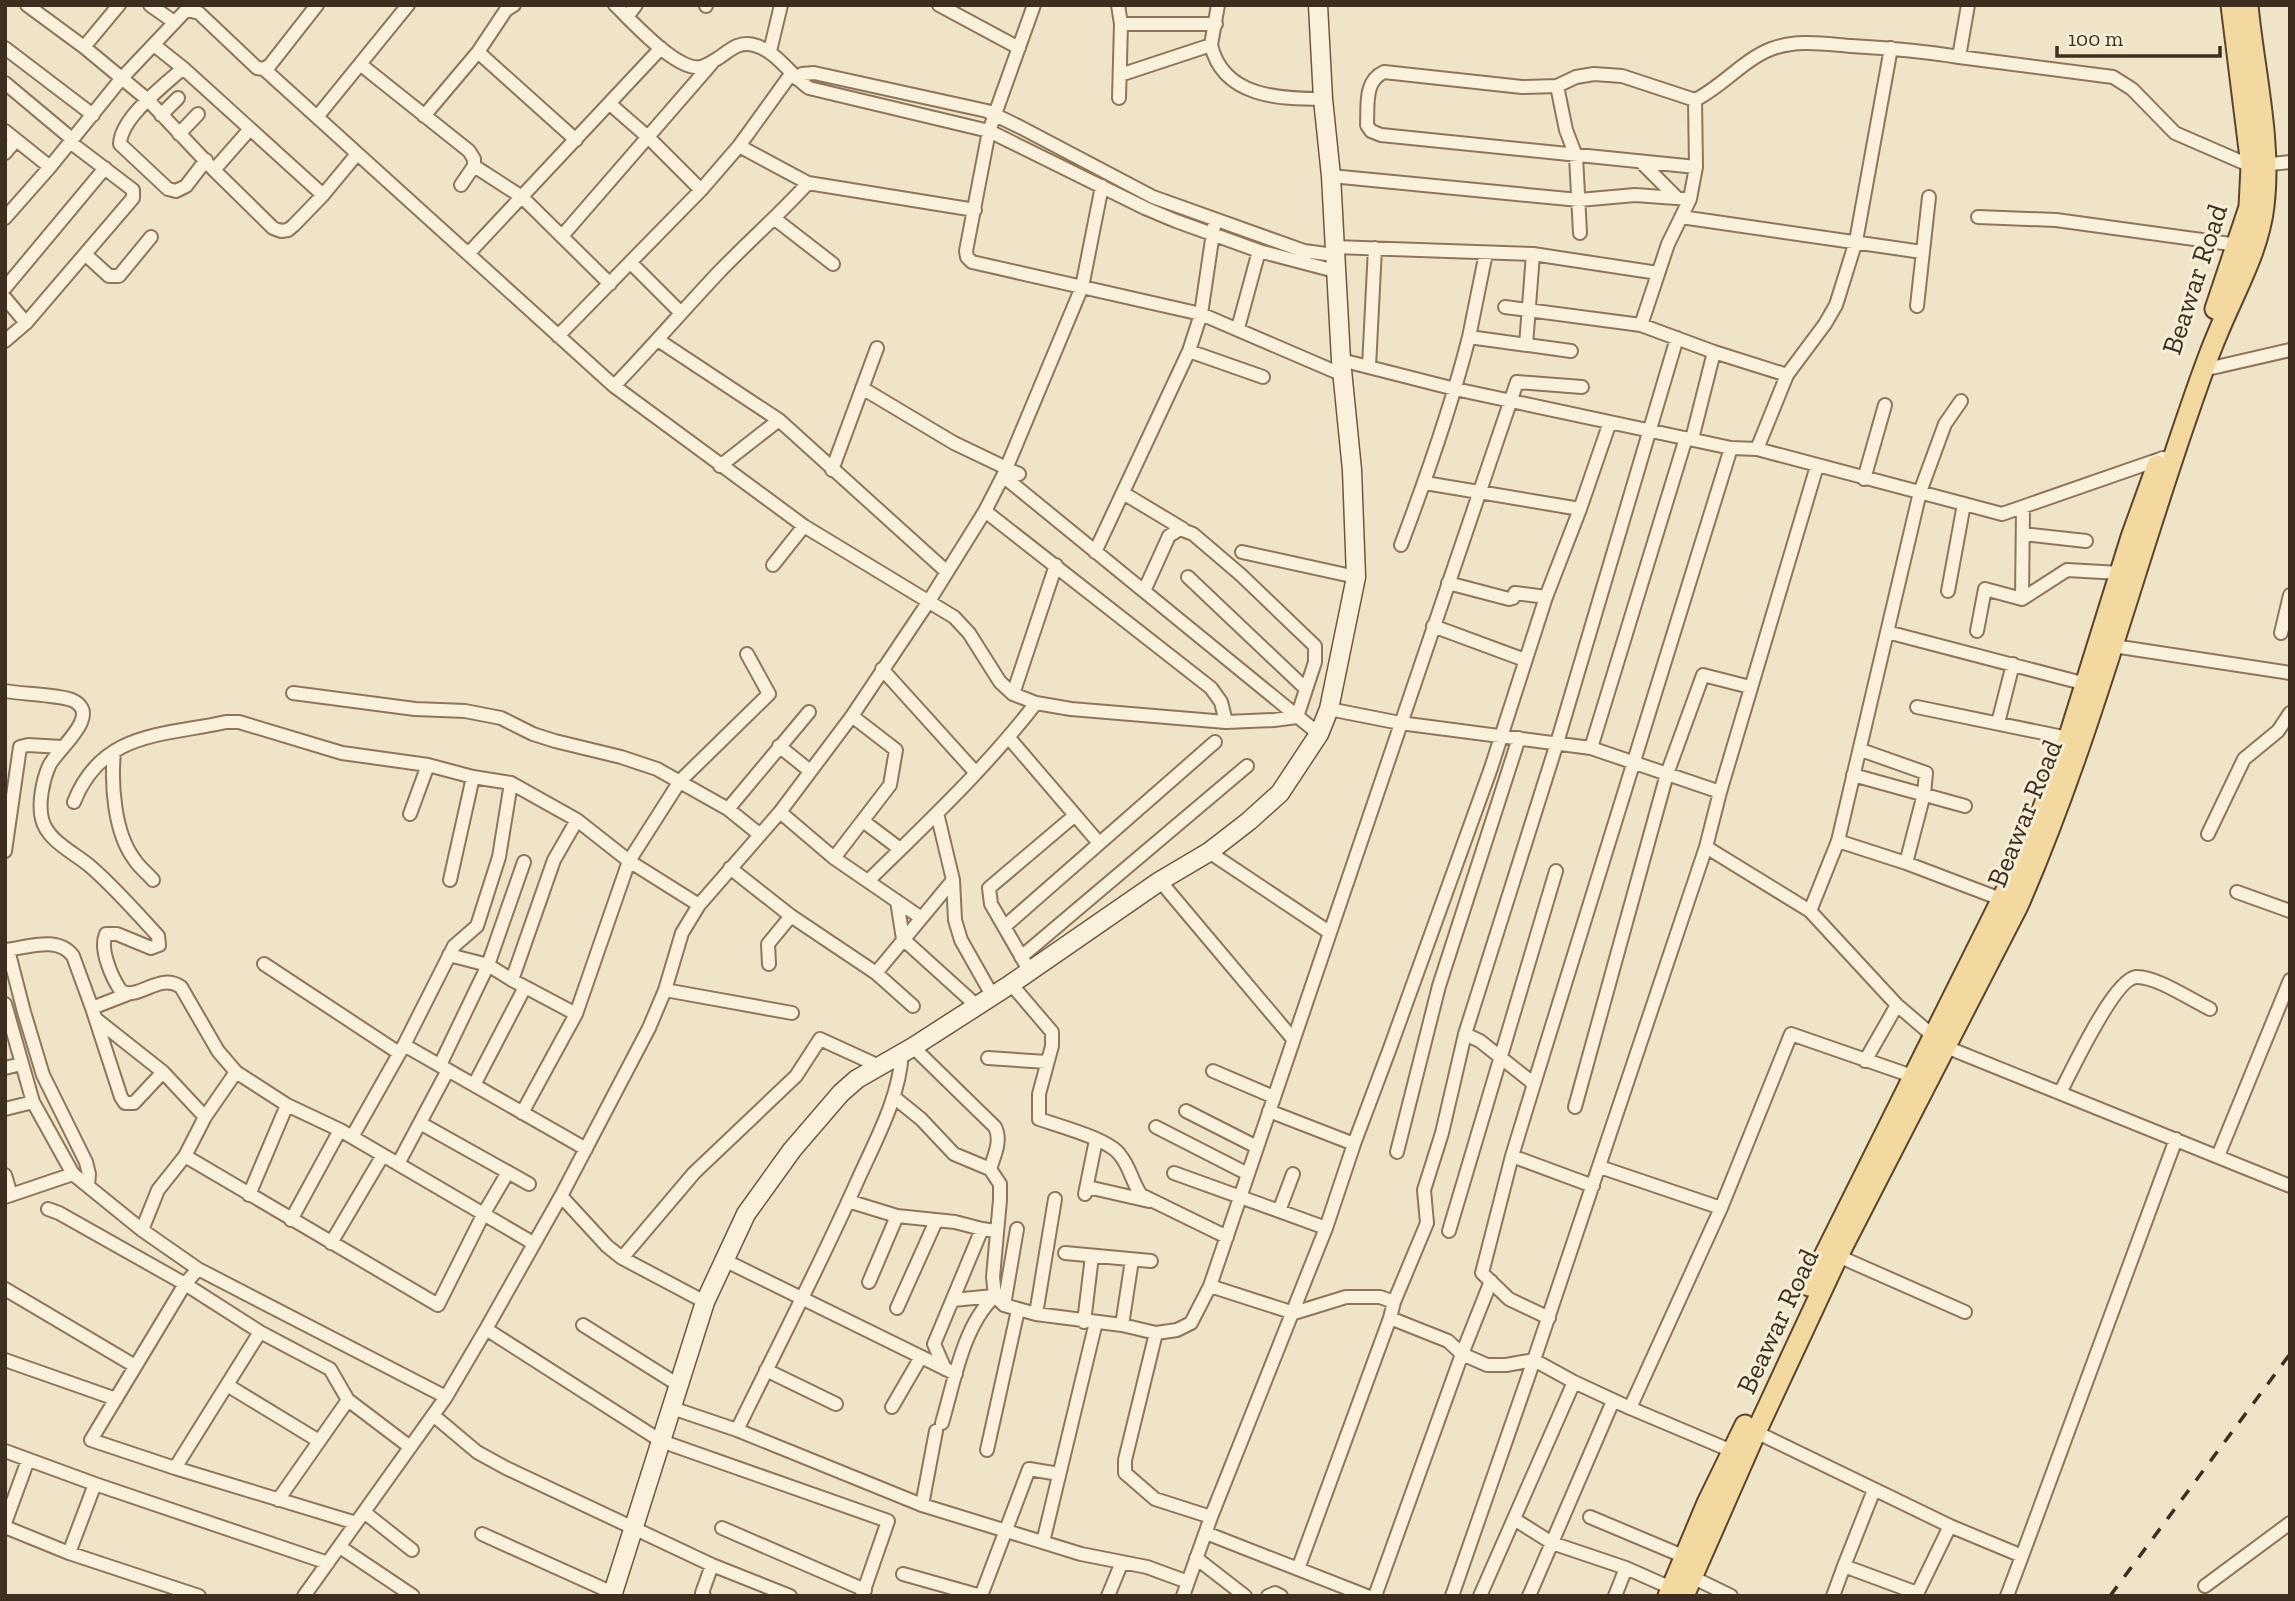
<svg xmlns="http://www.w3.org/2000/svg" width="2295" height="1601" font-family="'Zilla Slab',serif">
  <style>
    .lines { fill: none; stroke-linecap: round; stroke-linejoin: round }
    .street-casing { stroke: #8d765c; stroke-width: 16 }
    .secondary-casing { stroke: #6f573f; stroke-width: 21 }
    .primary-casing { stroke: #5b4430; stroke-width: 23 }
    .street { stroke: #faf1dc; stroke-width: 12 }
    .secondary { stroke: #faf1dc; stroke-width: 18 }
    .primary { stroke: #f3d9a0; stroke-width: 19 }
    .rail { stroke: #3d2e20; stroke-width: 3.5; stroke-dasharray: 12 12; stroke-linecap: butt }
    .labels { text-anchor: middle; stroke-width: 6; stroke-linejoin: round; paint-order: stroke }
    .street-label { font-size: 28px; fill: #3d2e20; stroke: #f7eed8 }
  </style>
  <rect width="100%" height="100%" fill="#f0e4c8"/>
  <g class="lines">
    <g class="street-casing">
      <path id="street" d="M27 5 84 47 148 100 214 170 273 228 281 231 288 230 294 225 323 195 357 154
        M150 5 174 22
        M615 5C632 21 677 72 701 67 708 65 715 60 720 57 731 49 740 41 754 45 777 51 790 75 809 88L989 131 1145 208 1176 221 1259 251 1335 271
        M939 5 1019 48
        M1034 5 989 131 966 251 967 257 972 262 1201 314 1343 375
        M1118 5 1121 24 1119 98
        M1968 5 1959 57 2113 77 2132 89 2175 133 2251 166 2290 162
        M706 6V5
        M188 10 199 13 257 68 264 69 614 386 804 526 954 617 969 633 1000 682 1013 694 1036 703 1071 709 1226 722 1274 720 1297 717 1315 662V646L1241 575 1193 534 1180 529 1169 536 1144 591
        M627 17 636 5
        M1121 24H1216
        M154 45 183 68 323 195
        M1211 45 1218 5
        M84 47 119 5
        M5 48 93 115
        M770 51 781 5
        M478 52 576 140
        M360 64 469 151 474 159V166L461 185
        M183 68C164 86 121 117 120 144L168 189 176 191 186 186 206 160
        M264 69 270 65 317 5
        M1120 75 1211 45C1223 97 1279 99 1323 99
        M797 79 802 74 814 73 987 111 1020 127 1153 197 1304 251 1334 255
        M5 83 72 139
        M1557 86 1566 130 1576 156 1580 233
        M610 104 649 138 701 190
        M161 115 178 98
        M424 116 478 52 506 10 514 5
        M317 117 408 5
        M5 131 50 167
        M179 134 198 114
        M739 146 808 183 975 210
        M5 153 16 140
        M1641 162 1677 198
        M474 166 522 197 610 284
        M1696 167 1381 135 1371 131 1367 125C1368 105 1364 81 1384 72L1522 87 1557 86 1576 77 1594 74 1622 76 1695 100C1723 86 1743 60 1771 49 1797 39 1825 44 1851 46 1887 48 1923 51 1959 57
        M214 170 250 129
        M1331 176 1579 200 1635 195 1690 199
        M1681 217 1922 252
        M1978 217 2056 220 2238 245
        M5 218 50 167 121 79 191 5
        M775 219 833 264
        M562 236 712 63
        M1334 247 1533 254 1658 273
        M1486 253 1469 337 1571 351
        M85 254 109 276H119L151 237
        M468 254 661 48
        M631 263 680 312
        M5 288 105 168
        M5 298 26 323
        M1917 306 1929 197
        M1505 307 1641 325 1714 352 1787 375
        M1641 325 1668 244 1690 199 1696 167 1695 100
        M1238 328 1259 251
        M558 336 701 190 739 146 791 74
        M658 340 779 420 947 572
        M5 341 26 323 133 198V190L70 142
        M1526 345 1533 254
        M1189 351 1263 377
        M1341 360 1455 389 1731 448 1757 449 2002 514 2163 458
        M1369 367 1375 248
        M2203 370 2290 350
        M614 386C650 349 684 309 720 271 749 241 780 214 808 183
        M862 388 954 443 1019 474
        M1692 439 1714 352
        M1757 449 1787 375 1825 324 1836 305 1856 241 1891 48
        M720 466 779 420
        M832 470 877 348
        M1003 476 1319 734
        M1864 479 1885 405
        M1425 483 1580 509
        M1123 493 1183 529
        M2023 509 2022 599 2067 570 2120 573
        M985 511 1211 688 1221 702 1226 722
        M2023 534 2086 541
        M1401 545C1427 476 1451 408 1469 337
        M1095 552 1189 351 1201 314 1214 226
        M1242 552 1356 577
        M773 565 804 526
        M1188 577 1306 689
        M1448 583 1509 599 1513 598 1515 593 1546 597
        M1948 591 1964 504
        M1433 626 1525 660
        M1977 631 1985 589 2022 599
        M1887 632 2086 684
        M2281 633 2290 595
        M2107 645 2290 673
        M882 669 976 773
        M5 691C21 694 63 695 74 701 102 716 56 750 49 766 43 780 38 803 42 819 47 841 75 853 91 867 115 888 137 913 158 936L159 945 151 948 117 934H106C99 949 112 978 121 991 140 1001 158 972 181 987L218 1051 236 1072 287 1105 340 1130 533 1243
        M293 693 415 709 465 711 501 718 533 734 555 741 621 757 657 769 728 809 759 834
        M1013 694 1056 565
        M1917 707 2068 738
        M1329 709 1400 723 1591 748 1720 792 1706 847 1810 911 1897 1005 1946 1047 2290 1186
        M1998 723 2013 664
        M1009 738 1099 843
        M779 746 810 771
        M1591 748 1686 438
        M1861 750 1926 773 1924 794 1906 863
        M114 752C111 784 114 832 134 859 139 867 147 873 153 880
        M1853 775 1965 806
        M1720 792 1817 466
        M74 802C102 731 163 736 226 722H239L342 753 428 765 473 777 511 783 577 820 629 861 680 781 769 694 747 654
        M728 809 809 712
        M780 812 834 858 920 917
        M410 814 428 765
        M863 821 900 849
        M2208 834 2244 759 2278 731 2290 713
        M1838 841 1906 863 2006 901
        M1706 847 1534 1360 1574 1382 1630 1408 1739 1454
        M5 851 20 747 28 745 62 747
        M1209 852 1329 932
        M834 858 890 785 896 750 852 716
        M730 868 791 916 876 973 913 1006
        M450 880 473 777
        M953 880 955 920 961 940 992 995
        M868 881C926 824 986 768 1036 703
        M1160 881 1293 1039
        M2237 892 2290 911
        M897 901 903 939 977 1006
        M1810 911 1838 841 1920 492 1945 424 1961 401
        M1004 927 1215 742
        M5 950C27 948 57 935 73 956L92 1008 121 1097 125 1103H134L163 1072
        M8 950 24 1012 43 1075 86 1162 89 1174 88 1186
        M449 955 488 965 512 980 576 1014
        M1021 957 1247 766
        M1025 963 991 904 989 888 1074 816
        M264 964 399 1053
        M769 964 768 944 791 916
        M876 973 953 880 937 813
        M512 980 554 860 577 820
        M1011 984 1052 1032V1046L1039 1094V1119C1059 1126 1109 1139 1120 1155 1130 1167 1132 1182 1141 1195L1227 1237
        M665 990 792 1013
        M5 1004 33 1102 73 1174 142 1230 198 1269 446 1397
        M92 1008 128 994
        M96 1019 163 1072 205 1117
        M1465 1034 1480 1041 1534 1084 1512 1156 1482 1273 1509 1299 1549 1318
        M404 1045 586 1149
        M913 1047 995 1127C1002 1141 994 1156 990 1169
        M988 1058 1047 1062
        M1865 1061 1897 1005
        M440 1065 488 965 524 862
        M5 1068 21 1064
        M1213 1071 1274 1097
        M1534 1084 1731 448
        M474 1085 525 987
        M2060 1093C2071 1072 2114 979 2136 977 2156 976 2191 1000 2210 1009
        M895 1098 921 1119 954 1154 990 1169 1000 1184V1200L993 1277 995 1296 1004 1305 1036 1314 1122 1325 1156 1333 1177 1330 1191 1323 1210 1286 1517 382 1582 387
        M1575 1107 1667 774 1703 675 1750 687
        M5 1109 33 1102
        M1186 1111 1257 1147
        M1269 1111 1354 1144
        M522 1113 576 1014 629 861 699 905
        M420 1123 529 1184
        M1156 1127 1248 1174
        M352 1137 404 1045 454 946 477 926 499 857 511 783
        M1397 1152 1439 986 1519 738
        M185 1156 438 1305 484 1213 508 1172
        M1512 1156 1593 1186
        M2218 1156 2290 980
        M398 1164 448 1070
        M1600 1167 1721 1208
        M1174 1173 1326 1228
        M5 1175 11 1195
        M1086 1191 1092 1188 1149 1201
        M1085 1194 1096 1140
        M249 1195 287 1105
        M561 1196 607 1246 622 1258 705 1302
        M5 1197 73 1174
        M848 1201 897 1216 955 1222 982 1229
        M48 1209 59 1213 185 1284 260 1332 330 1369 348 1400 410 1447
        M1279 1211 1293 1174
        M291 1220 340 1130
        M142 1230 158 1190 185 1156 205 1117 236 1072
        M1449 1231 1556 871
        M331 1243 383 1155
        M1065 1253 1151 1261
        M1838 1256 1965 1312
        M622 1258 694 1173 796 1076 820 1039 879 1066
        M724 1260 956 1374
        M198 1269 185 1284 91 1440 175 1468 356 1523
        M869 1282 897 1216
        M1210 1286 1294 1313 1346 1297H1380L1394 1302
        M5 1289 135 1366
        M953 1300 994 1296
        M1004 1305 1017 1229
        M897 1308 936 1221
        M1036 1314 1055 1199
        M1390 1318 1448 1341 1462 1354 1487 1365H1506L1534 1360 1452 1596
        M1084 1322 1092 1256
        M583 1325 680 1386
        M1122 1325 1132 1260
        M486 1329 661 1441 888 1521 862 1596
        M1156 1333 1125 1460V1473L1155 1499 1211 1517
        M5 1360 116 1399
        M945 1369 934 1344 982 1229 996 1231
        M766 1370 836 1404
        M227 1385 319 1441
        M892 1407 921 1357
        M672 1408 737 1430 922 1505 1081 1554 1147 1567 1188 1582
        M1630 1408 1721 1208 1791 1034 1912 1076
        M433 1415 477 1452 506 1468 712 1565 790 1596
        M942 1423C954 1383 963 1325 995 1296
        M737 1430C777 1348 819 1267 856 1184 875 1141 899 1100 902 1053
        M1756 1432 1950 1526 2022 1556 2007 1596
        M987 1450 1018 1310
        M5 1451 95 1484 328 1563
        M175 1468 260 1332
        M278 1500 348 1400
        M922 1505 936 1431
        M364 1512 412 1550
        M1590 1517 1690 1559
        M1514 1519 1552 1543 1626 1568 1678 1591
        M5 1523 28 1460
        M5 1527 69 1553 199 1596
        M722 1528 865 1590
        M1206 1533 1367 1596
        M482 1534 613 1593
        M1043 1542 1096 1322
        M340 1547 413 1596
        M69 1553 95 1484
        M2022 1556 2176 1139
        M1196 1558 1245 1596
        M1844 1566 1874 1490
        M1298 1569 1390 1318 1394 1302 1427 1223 1424 1190 1442 1133 1465 1034 1557 743 1677 338
        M903 1574 981 1596
        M1692 1577 1731 1596
        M2205 1586 2290 1523
        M304 1596 446 1397 486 1329 561 1196 649 1028 665 990 682 933 699 905 780 812 852 716 929 601 985 511 1003 476 1082 287 1102 186
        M704 1596 702 1593 712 1565
        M981 1596 1029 1469 1059 1474
        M1108 1596 1122 1562
        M1183 1596 1211 1517 1326 1228 1354 1144 1390 1048 1491 768 1546 597 1580 509 1610 422
        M1268 1596 1275 1593 1281 1596
        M1375 1596 1462 1354 1491 1281
        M1480 1596 1574 1382
        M1529 1596 1613 1401
        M1615 1596 1626 1568
        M1833 1596 1844 1566 1917 1593
        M1916 1596 1950 1526"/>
    </g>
    <g class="secondary-casing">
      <path id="secondary" d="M612 1596 705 1302 746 1214 792 1150 841 1093 857 1079 913 1047 1011 984 1160 881 1209 852 1249 821 1280 793 1319 734 1329 709 1356 577 1352 470 1341 360 1331 176 1323 99 1318 5"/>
    </g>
    <g class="primary-casing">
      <path id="primary" d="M2215 309 2249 207 2251 166 2231 5
        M1809 1286 2030 842 2064 752 2131 537 2157 465
        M1668 1596 1707 1503 1745 1425
        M1684 1596 1756 1432 1838 1256 2018 906C2088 746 2131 578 2188 414 2197 388 2206 361 2217 335 2234 293 2259 251 2264 206 2272 141 2254 70 2248 5"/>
    </g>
    <use href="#street" class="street"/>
    <use href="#secondary" class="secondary"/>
    <use href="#primary" class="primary"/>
    <path class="rail" d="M2110 1596 2290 1354"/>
  </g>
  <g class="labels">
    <g class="street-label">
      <text transform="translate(2194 279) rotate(-72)" y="10">Beawar Road</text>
      <text transform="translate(2024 813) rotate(-68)" y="10">Beawar Road</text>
      <text transform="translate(1777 1321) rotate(-65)" y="10">Beawar Road</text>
    </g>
  </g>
  <rect width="2295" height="1601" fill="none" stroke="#3d2e20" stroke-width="14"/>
  <path d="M2057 46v10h163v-10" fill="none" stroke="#3d2e20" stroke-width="3.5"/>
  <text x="2068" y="46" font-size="21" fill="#3d2e20" stroke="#f7eed8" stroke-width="5" paint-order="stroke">100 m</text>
</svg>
